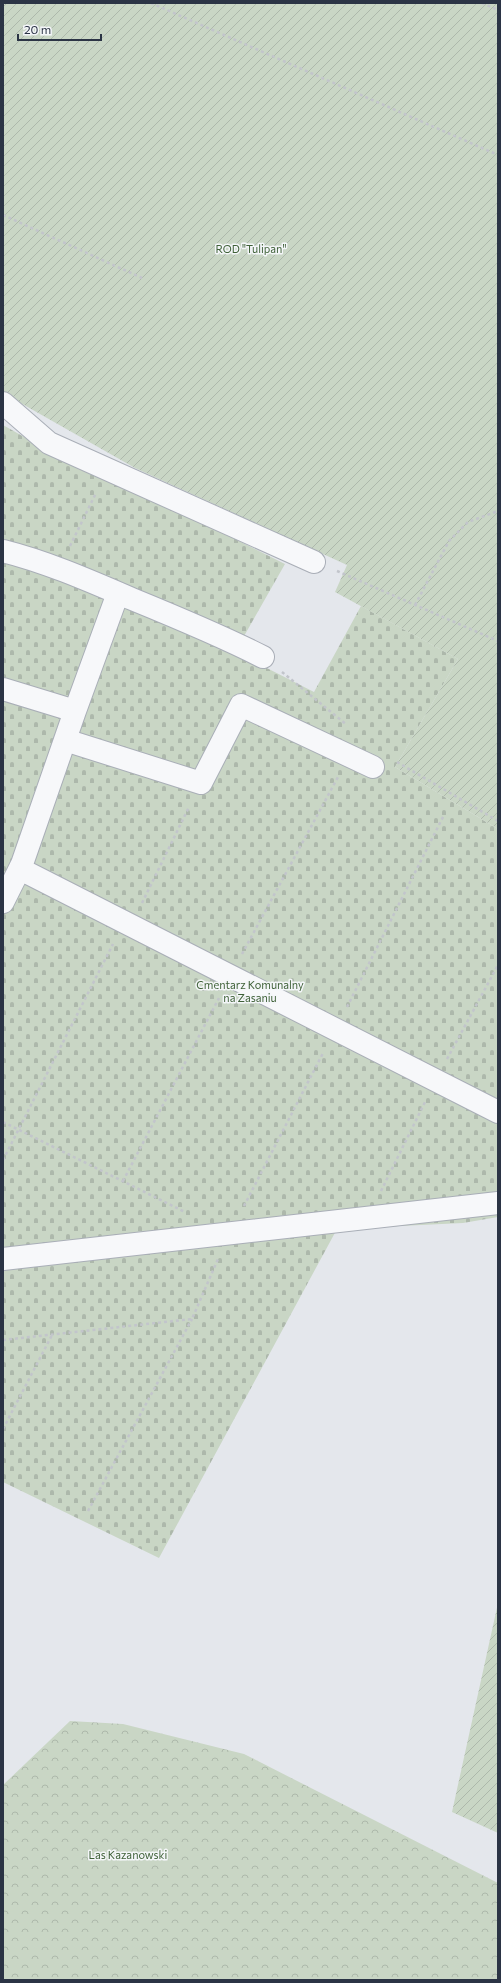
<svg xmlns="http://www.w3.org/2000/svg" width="501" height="1983" font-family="Commissioner,sans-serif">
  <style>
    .forest { fill: url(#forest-crowns) }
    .cemetery { fill: url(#cemetery-stones) }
    .garden { fill: url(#garden-furrows) }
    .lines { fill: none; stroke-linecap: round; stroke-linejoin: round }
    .minor-casing { stroke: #a9aeb7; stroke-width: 24 }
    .path { stroke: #c2c5cb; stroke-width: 2.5; stroke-dasharray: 3 3; stroke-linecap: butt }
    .minor { stroke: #f7f8fa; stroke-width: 22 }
    .labels { text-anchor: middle; stroke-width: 3; stroke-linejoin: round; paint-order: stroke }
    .park-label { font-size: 11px; fill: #3f6138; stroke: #f4f6f9 }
  </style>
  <defs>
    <pattern id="forest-crowns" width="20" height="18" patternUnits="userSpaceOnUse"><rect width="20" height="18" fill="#c9d6c5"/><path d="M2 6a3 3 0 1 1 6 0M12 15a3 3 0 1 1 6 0" fill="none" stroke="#adb8ab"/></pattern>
    <pattern id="cemetery-stones" width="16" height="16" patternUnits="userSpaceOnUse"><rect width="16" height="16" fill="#c9d6c5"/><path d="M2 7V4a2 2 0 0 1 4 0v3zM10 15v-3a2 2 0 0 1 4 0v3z" fill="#adb8ab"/></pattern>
    <pattern id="garden-furrows" width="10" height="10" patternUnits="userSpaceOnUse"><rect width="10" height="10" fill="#c9d6c5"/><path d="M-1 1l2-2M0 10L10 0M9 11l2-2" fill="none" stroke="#adb8ab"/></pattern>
  </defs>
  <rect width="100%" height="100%" fill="#e4e7ec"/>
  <path class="forest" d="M70 1721 123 1724 244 1754 498 1883V1980H3V1785Z"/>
  <path class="cemetery" d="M3 425 33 442 136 490 285 564 235 652 314 692 361 606 458 659 395 767 498 829V1217L463 1223 337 1229 159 1558 3 1482Z"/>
  <path class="garden" d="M3 3H498V829L395 767 458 659 335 592 347 565 135 468 3 393Z
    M498 1603V1833L452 1812Z"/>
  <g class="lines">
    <g class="minor-casing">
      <path id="minor" d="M3 403 49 443 314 562
        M3 551C47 562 90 581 132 599 176 617 220 635 263 657
        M3 689 75 711 118 593
        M65 740 201 783 241 705 373 767
        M20 869 498 1112
        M3 902 22 864 75 711
        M3 1259 498 1203"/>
    </g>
    <path class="path" d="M151 3 498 155
      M482 3 498 10
      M3 215 142 278
      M70 546 96 493
      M337 571 498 641
      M415 605 449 541 468 522 498 511
      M282 672 347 725
      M397 762 498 821
      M142 903 189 807
      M242 954 338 777
      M347 1007 444 815
      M447 1059 498 965
      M3 1122 185 1212
      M3 1160 113 944
      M123 1181 219 998
      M381 1191 425 1102
      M244 1206 323 1053
      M3 1340 192 1319 218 1259
      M3 1429 52 1335
      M88 1511 192 1319"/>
    <use href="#minor" class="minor"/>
  </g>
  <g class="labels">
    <g class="park-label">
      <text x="251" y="253">ROD "Tulipan"</text>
      <text x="250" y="989">Cmentarz Komunalny<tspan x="250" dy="13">na Zasaniu</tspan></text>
      <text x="128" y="1859">Las Kazanowski</text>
    </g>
  </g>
  <rect width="501" height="1983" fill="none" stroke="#2b3445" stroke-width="8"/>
  <path d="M18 34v6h83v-6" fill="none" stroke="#2b3445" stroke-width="2"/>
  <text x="24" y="34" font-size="12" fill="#2b3445" stroke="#f4f6f9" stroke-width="3" paint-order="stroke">20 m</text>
</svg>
